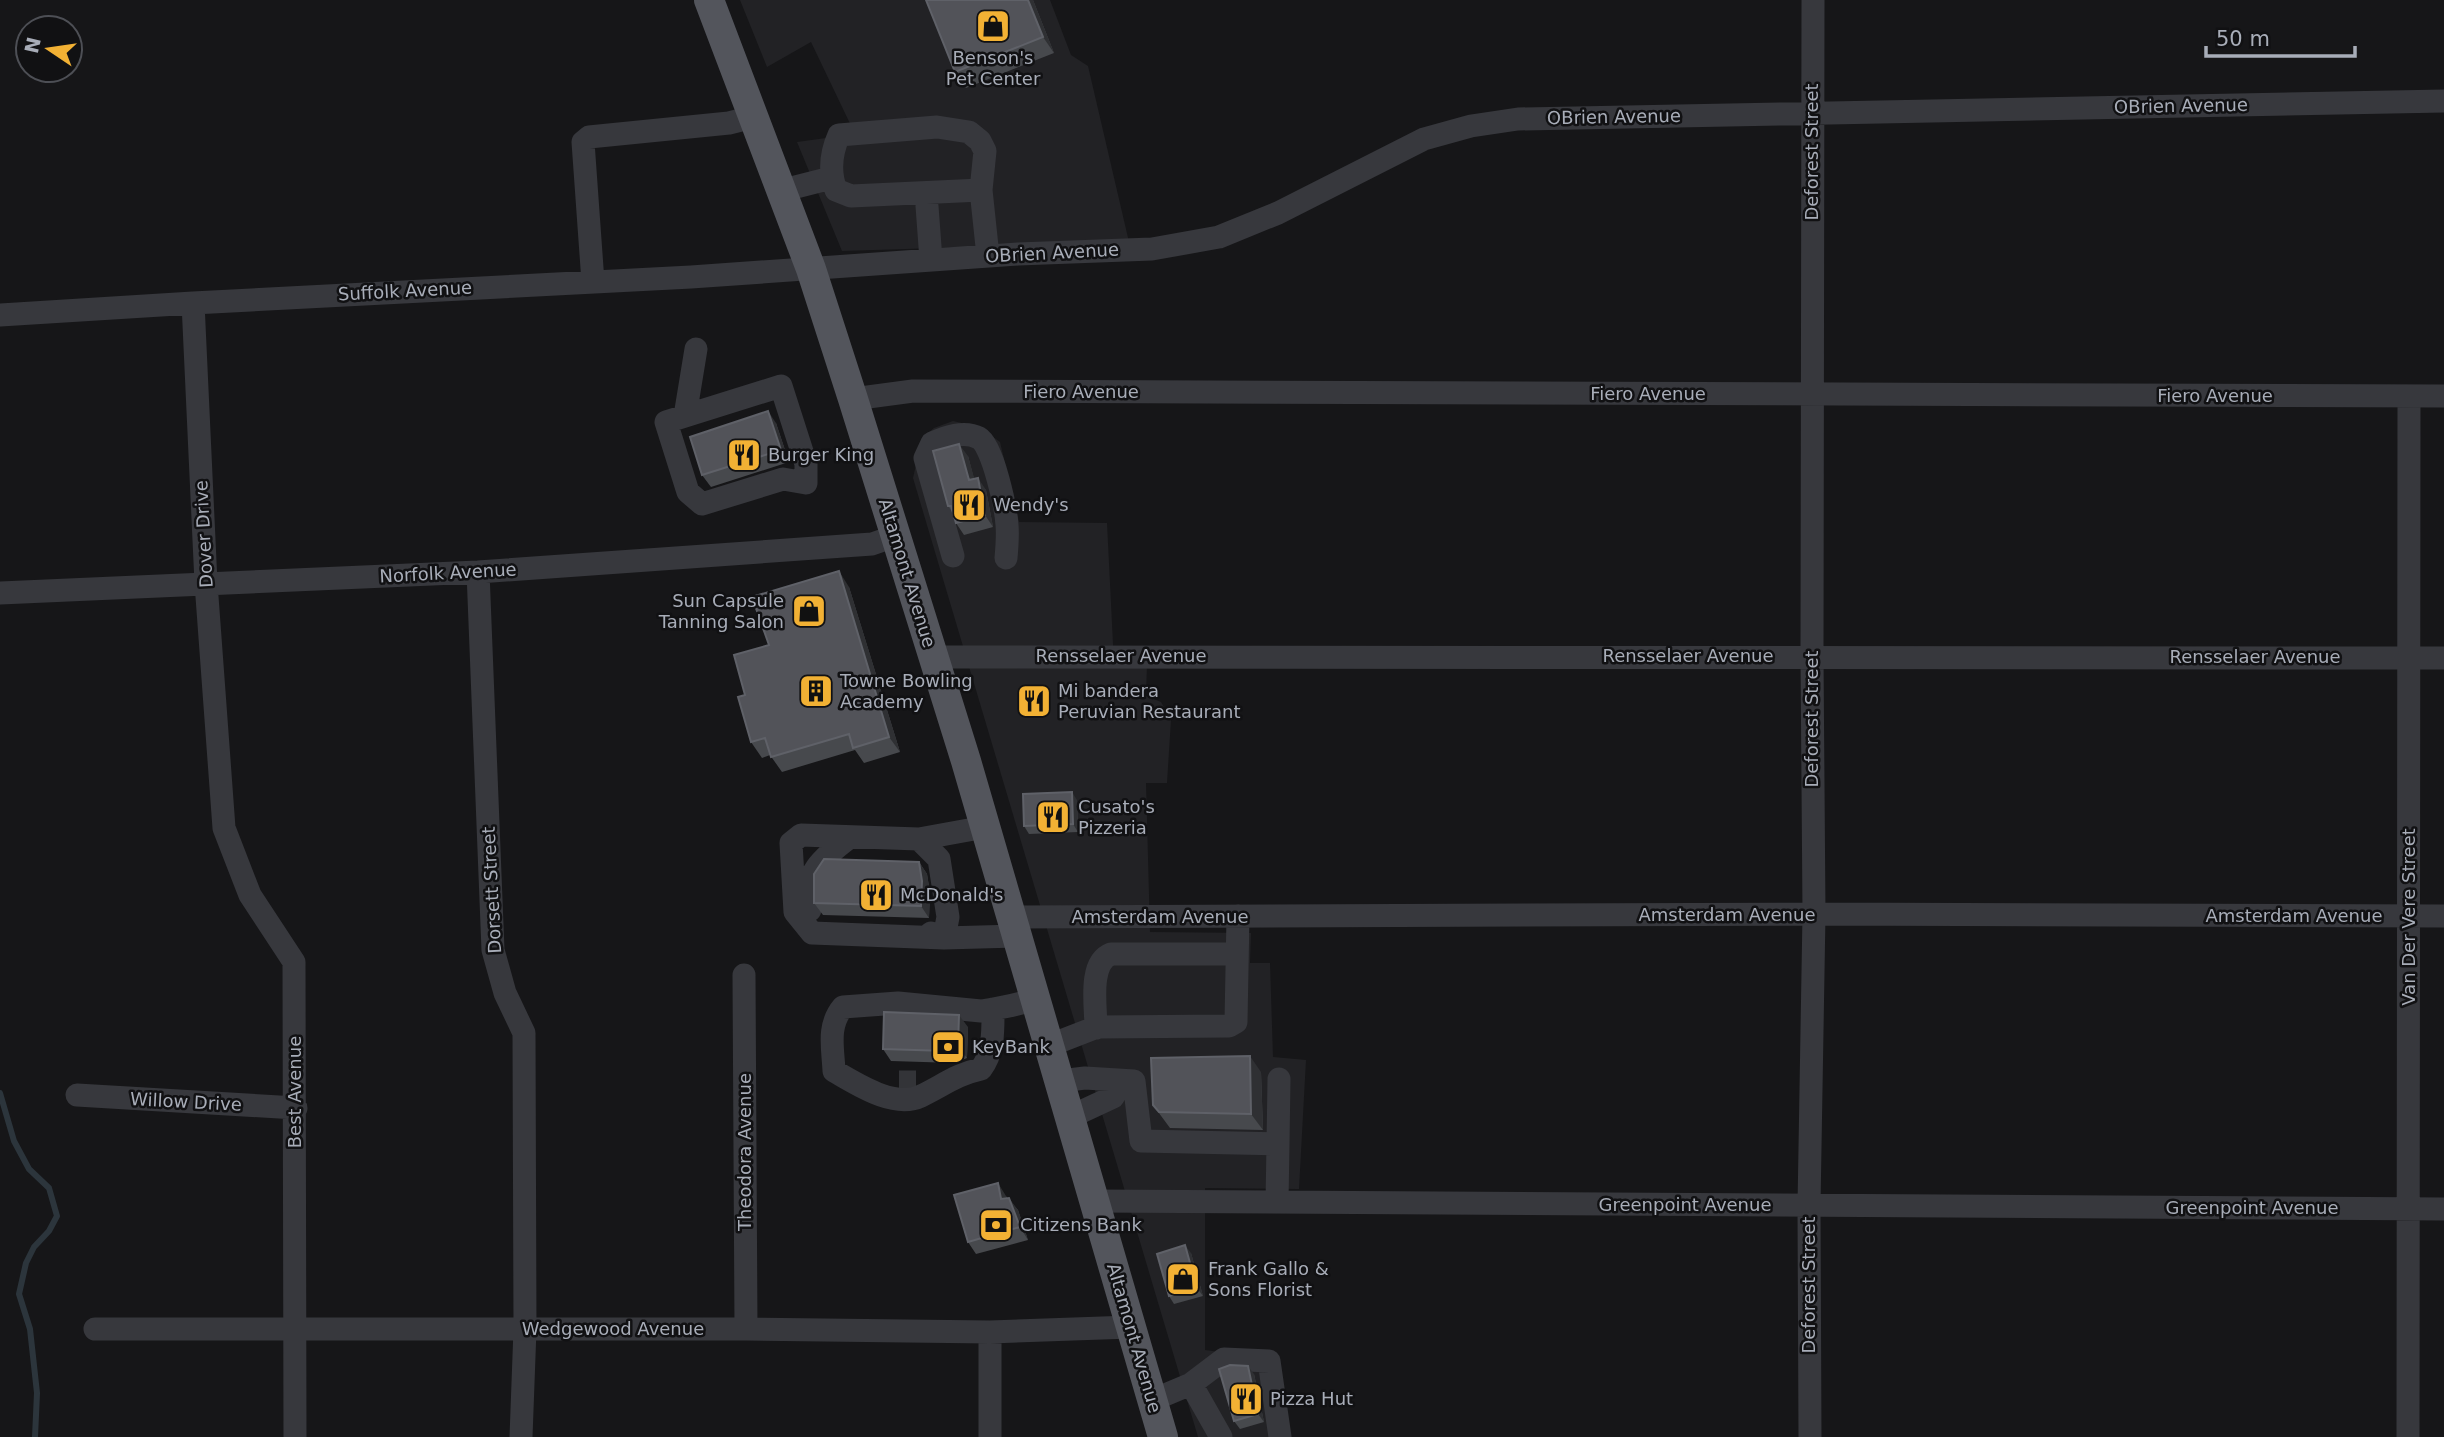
<svg xmlns="http://www.w3.org/2000/svg" width="2444" height="1437" font-family="'DejaVu Sans',sans-serif">
  <style>
    .built { fill: #222225 }
    .lines { fill: none; stroke-linecap: round; stroke-linejoin: round }
    .stream { stroke: #2c353c; stroke-width: 6 }
    .minor-tunnel { stroke: #333438; stroke-width: 23; stroke-dasharray: 23 11; stroke-linecap: butt }
    .minor { stroke: #37383d; stroke-width: 23 }
    .major { stroke: #53555c; stroke-width: 30 }
    .wall { fill: #47494d }
    .shaded-wall { fill: #2f3033 }
    .building { fill: #525359; stroke: #5f6168; stroke-width: 2 }
    .labels { text-anchor: middle; stroke-width: 5; stroke-linejoin: round; paint-order: stroke }
    .poi-label { font-size: 18px; fill: #a8adb8; stroke: #111113; text-anchor: start }
    .street-label { font-size: 18px; fill: #a8adb8; stroke: #111113 }
  </style>
  <rect width="100%" height="100%" fill="#161618"/>
  <path class="built" d="M740 0H1050L1071 55 1088 66 1129 242 842 251 797 142 855 134 811 42 767 67Z
    M953 421 979 427 1000 442 1019 522 1107 523 1114 664H1147L1146 696 1161 702 1171 720 1167 783H1146L1150 932 1251 933 1250 963H1270L1273 1057 1306 1060 1299 1189 1205 1188V1350L1258 1357 1289 1437H1198L913 478 922 438 934 428Z"/>
  <g class="lines">
    <path class="stream" d="M0 1093 14 1141 29 1169 49 1188 57 1216 49 1231 34 1247 26 1263 19 1294 30 1329 37 1393 35 1437"/>
    <path class="minor-tunnel" d="M899 1082H916"/>
    <path class="minor" d="M981 190 985 151 980 141 969 132 937 127 839 135C831 153 829 172 836 190L851 196 981 190 988 256
      M780 191 831 178
      M927 206 931 260
      M593 282 583 142 589 137 729 123 753 117
      M193 303 206 583 224 828 250 895 294 962 295 1437
      M0 315 193 303 691 277 1018 254 1152 249 1219 237 1278 213 1424 139 1471 126 1518 119 2444 101
      M853 399 913 391 2444 396
      M685 416 666 422 688 492 702 504 783 479 806 483V464L781 386 685 416 696 349
      M953 556 925 458 932 443C946 437 964 430 979 438 993 446 1006 509 1007 525 1008 536 1007 547 1006 558
      M478 572 493 950 505 993 524 1033 525 1329 521 1437
      M0 593 478 572 872 544 895 536
      M933 657 2444 658
      M985 827 919 839 801 835 791 843 795 912 812 933 944 938 1016 936
      M919 839 939 859 948 917 944 938 931 933
      M810 910C798 877 826 855 850 837
      M1011 917 1814 914 2444 916
      M744 975 746 1329
      M993 1009C993 1030 994 1052 981 1069 957 1074 942 1086 921 1096 894 1109 857 1084 834 1071 833 1048 827 1026 843 1007L898 1003 981 1011C1001 1008 1017 1005 1035 999
      M1096 1028C1096 1007 1088 963 1111 954H1237
      M1048 1046 1097 1027 1229 1026 1236 1022 1238 916
      M1060 1081 1085 1078 1134 1081 1141 1141 1278 1144 1279 1079
      M77 1095 296 1108
      M1070 1117 1113 1097 1122 1081
      M1094 1201 2444 1209
      M1277 1202 1278 1144
      M95 1329H746L990 1332 1131 1327
      M990 1332V1437
      M1191 1384 1221 1437
      M1153 1400 1191 1384 1224 1359 1269 1361 1280 1437
      M1810 1437 1809 1206 1814 914 1812 656 1813 0
      M2408 1437 2409 396"/>
    <path class="major" d="M709 0 811 269 853 399 966 761 1163 1437"/>
  </g>
  <path class="wall" d="M1033 0 1054 53 966 88 955 72Z
    M776 423 789 462 711 487 702 475Z
    M968 456 974 479 986 490 993 527 964 535 956 523 953 513 948 506Z
    M849 587 900 752 864 763 855 750 782 772 770 755 762 758 751 742 745 695 769 645Z
    M1077 800 1078 832 1029 834 1024 826Z
    M919 862 927 874 930 893 929 918 823 915 814 903Z
    M968 1027 967 1058 955 1063 891 1061 883 1049Z
    M1261 1072 1263 1130 1170 1128 1153 1105Z
    M1006 1196 1007 1198 1018 1210 1028 1240 976 1254 968 1242Z
    M1191 1253 1203 1296 1174 1304 1169 1296Z
    M1254 1374 1264 1422 1240 1429 1234 1421Z"/>
  <path class="shaded-wall" d="M1028 0H1033L1054 53 1043 37Z
    M768 411 776 423 789 462 781 450Z
    M959 444 968 456 978 492 969 480Z
    M978 478 986 490 993 527 985 515Z
    M839 571 849 587 900 752 889 737Z
    M1072 792 1077 800 1078 832 1073 824Z
    M919 862 927 874 930 893 929 918 921 906Z
    M959 1015 968 1027 967 1058 958 1046Z
    M1250 1056 1261 1072 1263 1130 1251 1114Z
    M998 1183 1006 1196 1009 1211 1001 1199Z
    M1009 1198 1018 1210 1028 1240 1020 1227Z
    M1185 1245 1191 1253 1203 1296 1197 1288Z
    M1248 1366 1254 1374 1264 1422 1258 1414Z"/>
  <path class="building" d="M926 0H1028L1043 37 955 72Z
    M768 411 781 450 702 475 690 437Z
    M959 444 969 480 978 478 985 515 956 523 951 506H948L933 451Z
    M839 571 889 737 853 748 849 734 771 757 765 738 751 742 738 697 745 695 734 655 769 645 752 597Z
    M1072 792 1073 824 1024 826 1023 794Z
    M824 859 919 862 922 881 921 906 814 903V874Z
    M884 1012 959 1015 958 1046 947 1051 883 1049Z
    M1250 1056 1251 1114 1159 1112 1153 1105 1151 1058Z
    M998 1183 1001 1199 1009 1198 1020 1227 968 1242 954 1195Z
    M1185 1245 1197 1288 1169 1296 1157 1254Z
    M1230 1365 1248 1366 1258 1414 1234 1421 1219 1369Z"/>
  <defs>
    <g id="shop-square" transform="scale(1.75)"><rect x="-9" y="-9" width="18" height="18" rx="4" fill="#f2b134" stroke="#111113"/><path d="M-5-2.5h2.3a2.7 3.5 0 0 1 5.4 0H5L5.5 6h-11ZM-1.5-2.5h3a1.5 2.3 0 0 0-3 0Z" fill="#111"/></g>
    <g id="restaurant-square" transform="scale(1.75)"><rect x="-9" y="-9" width="18" height="18" rx="4" fill="#f2b134" stroke="#111113"/><path d="M-5-6h1v4h1v-4h1v4h1v-4h1v5L-1.5 .5V6h-2V.5L-5-1ZM5-6V6H3V1.5H1.5Q1.5-4 5-6Z" fill="#111"/></g>
    <g id="building-square" transform="scale(1.75)"><rect x="-9" y="-9" width="18" height="18" rx="4" fill="#f2b134" stroke="#111113"/><path d="M-4-6H4V6H1V3H-1V6H-4ZM-2.5-4.3h1.7v1.8h-1.7ZM.8-4.3h1.7v1.8H.8ZM-2.5-1h1.7V.8h-1.7ZM.8-1h1.7V.8H.8Z" fill="#111"/></g>
    <g id="bank-square" transform="scale(1.75)"><rect x="-9" y="-9" width="18" height="18" rx="4" fill="#f2b134" stroke="#111113"/><path d="M-6-4H6V4H-6ZM0-2.3a2.3 2.3 0 1 0 0 4.6a2.3 2.3 0 1 0 0-4.6Z" fill="#111"/></g>
  </defs>
  <g fill-rule="evenodd">
    <use href="#shop-square" x="993" y="26"/>
    <use href="#restaurant-square" x="744" y="455"/>
    <use href="#restaurant-square" x="969" y="505"/>
    <use href="#shop-square" x="809" y="611"/>
    <use href="#building-square" x="816" y="691"/>
    <use href="#restaurant-square" x="1034" y="701"/>
    <use href="#restaurant-square" x="1053" y="817"/>
    <use href="#restaurant-square" x="876" y="895"/>
    <use href="#bank-square" x="948" y="1047"/>
    <use href="#bank-square" x="996" y="1225"/>
    <use href="#shop-square" x="1183" y="1279"/>
    <use href="#restaurant-square" x="1246" y="1399"/>
  </g>
  <g class="labels">
    <g class="poi-label">
      <text x="993" y="64" text-anchor="middle">Benson's<tspan x="993" dy="21">Pet Center</tspan></text>
      <text x="768" y="461">Burger King</text>
      <text x="993" y="511">Wendy's</text>
      <text x="784" y="607" text-anchor="end">Sun Capsule<tspan x="784" dy="21">Tanning Salon</tspan></text>
      <text x="840" y="687">Towne Bowling<tspan x="840" dy="21">Academy</tspan></text>
      <text x="1058" y="697">Mi bandera<tspan x="1058" dy="21">Peruvian Restaurant</tspan></text>
      <text x="1078" y="813">Cusato's<tspan x="1078" dy="21">Pizzeria</tspan></text>
      <text x="900" y="901">McDonald's</text>
      <text x="972" y="1053">KeyBank</text>
      <text x="1020" y="1231">Citizens Bank</text>
      <text x="1208" y="1275">Frank Gallo &amp;<tspan x="1208" dy="21">Sons Florist</tspan></text>
      <text x="1270" y="1405">Pizza Hut</text>
    </g>
    <g class="street-label">
      <text transform="translate(2181 106) rotate(-1)" y="6">OBrien Avenue</text>
      <text transform="translate(1614 117) rotate(-1)" y="6">OBrien Avenue</text>
      <text transform="translate(1812 152) rotate(-90)" y="6">Deforest Street</text>
      <text transform="translate(1052 253) rotate(-3)" y="6">OBrien Avenue</text>
      <text transform="translate(405 291) rotate(-3)" y="6">Suffolk Avenue</text>
      <text x="1081" y="398">Fiero Avenue</text>
      <text x="1648" y="400">Fiero Avenue</text>
      <text x="2215" y="402">Fiero Avenue</text>
      <text transform="translate(204 534) rotate(-93)" y="6">Dover Drive</text>
      <text transform="translate(448 573) rotate(-3)" y="6">Norfolk Avenue</text>
      <text transform="translate(907 573) rotate(73)" y="6">Altamont Avenue</text>
      <text x="1121" y="662">Rensselaer Avenue</text>
      <text x="1688" y="662">Rensselaer Avenue</text>
      <text x="2255" y="663">Rensselaer Avenue</text>
      <text transform="translate(1812 719) rotate(-90)" y="6">Deforest Street</text>
      <text transform="translate(492 890) rotate(-93)" y="6">Dorsett Street</text>
      <text x="1727" y="921">Amsterdam Avenue</text>
      <text x="2294" y="922">Amsterdam Avenue</text>
      <text x="1160" y="923">Amsterdam Avenue</text>
      <text transform="translate(2409 917) rotate(-90)" y="6">Van Der Vere Street</text>
      <text transform="translate(295 1092) rotate(-90)" y="6">Best Avenue</text>
      <text transform="translate(186 1102) rotate(3)" y="6">Willow Drive</text>
      <text transform="translate(745 1152) rotate(-90)" y="6">Theodora Avenue</text>
      <text x="1685" y="1211">Greenpoint Avenue</text>
      <text x="2252" y="1214">Greenpoint Avenue</text>
      <text transform="translate(1809 1285) rotate(-90)" y="6">Deforest Street</text>
      <text x="613" y="1335">Wedgewood Avenue</text>
      <text transform="translate(1134 1338) rotate(74)" y="6">Altamont Avenue</text>
    </g>
  </g>
  <g transform="translate(49 49) rotate(283)"><circle r="33" fill="#111113" stroke="#4d4f55" stroke-width="2"/>
  <path d="M0-5L12 26L0 18L-12 26Z" fill="#f2b134"/>
  <text y="-10" font-size="19" font-weight="bold" text-anchor="middle" fill="#a8adb8">N</text>
  </g>
  <path d="M2206 46v10h149v-10" fill="none" stroke="#a8adb8" stroke-width="3.5"/>
  <text x="2216" y="46" font-size="21" fill="#a8adb8" stroke="#111113" stroke-width="5" paint-order="stroke">50 m</text>
</svg>
